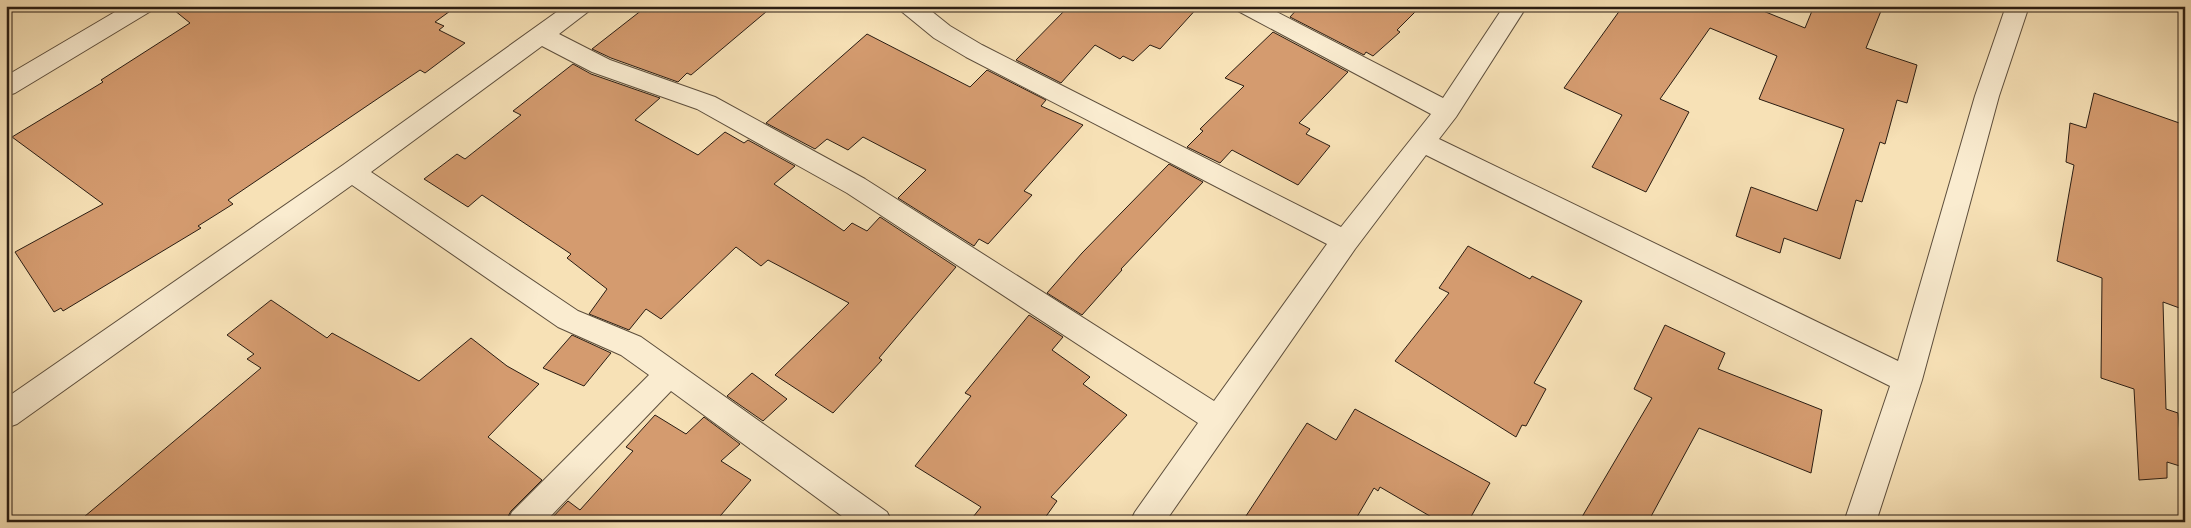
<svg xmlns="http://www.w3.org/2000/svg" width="2191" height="528" font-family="'IM FELL English',serif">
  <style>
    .building { fill: #d49b6f; stroke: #2a1d13 }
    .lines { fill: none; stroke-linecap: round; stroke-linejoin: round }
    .minor-casing { stroke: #5d4e3c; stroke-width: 2 }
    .minor { fill: #faecd0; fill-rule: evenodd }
  </style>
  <rect width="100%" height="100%" fill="#f7e1b6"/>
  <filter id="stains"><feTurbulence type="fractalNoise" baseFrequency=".004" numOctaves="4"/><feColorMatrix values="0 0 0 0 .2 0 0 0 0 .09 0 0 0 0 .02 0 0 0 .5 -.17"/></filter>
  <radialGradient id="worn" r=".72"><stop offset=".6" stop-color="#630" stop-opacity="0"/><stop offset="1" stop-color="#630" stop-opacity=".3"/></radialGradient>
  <path class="building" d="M169 6H457L435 22 444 26 439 30 465 43 425 73 420 70 228 200 233 204 198 226 201 228 63 311 61 308 54 312 15 252 103 204 12 137 103 82 101 80 190 23Z
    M647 6H773L691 75 687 73 678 82 611 58 592 49Z
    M1069 6H1199L1160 49 1150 45 1133 61 1123 56 1120 59 1095 45 1061 83 1016 60Z
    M1300 6H1421L1397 30 1400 32 1373 56 1366 52 1364 55 1290 17Z
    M1623 6H1751L1805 28 1814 6H1883L1866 48 1917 65 1907 103 1897 100 1885 144 1880 142 1862 202 1856 200 1840 259 1784 238 1780 253 1736 236 1751 187 1817 211 1844 129 1759 99 1777 56 1710 28 1660 99 1689 112 1646 192 1592 167 1622 115 1564 88Z
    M1273 32 1348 72 1299 123 1310 129 1306 134 1330 146 1298 185 1232 150 1220 163 1187 147 1203 131 1200 129 1244 86 1225 78Z
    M867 34 970 87 987 70 1046 100 1041 106 1083 125 1024 191 1032 195 988 244 979 239 974 246 898 198 926 170 863 137 848 150 827 139 815 149 766 123Z
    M573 64 591 74 660 98 635 120 698 155 725 132 744 143 748 140 795 166 774 184 844 231 852 223 867 231 880 217 956 267 879 358 882 360 833 413 775 375 849 303 768 260 761 266 736 247 661 319 646 309 629 330 589 314 607 289 567 258 571 254 482 195 468 207 424 179 457 154 465 159 521 115 513 111Z
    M2094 93 2185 125V310L2163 302 2166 409 2178 413 2183 467 2167 462V478L2139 480 2134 389 2101 378 2102 278 2057 261 2074 165 2066 162 2070 123 2086 128Z
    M1169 164 1203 182 1121 269 1122 270 1082 315 1047 293 1082 253Z
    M1468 246 1530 279 1532 276 1582 301 1534 383 1546 389 1526 426 1522 425 1516 437 1395 361 1449 293 1439 288Z
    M271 300 327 338 332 333 419 381 471 338 507 366 539 384 488 437 542 480 511 511 505 522H78L261 368 247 359 254 354 227 335Z
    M1029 315 1063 337 1052 350 1090 377 1083 384 1127 415 1051 497 1057 501 1042 522H969L981 507 915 466 971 396 965 393Z
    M1665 325 1725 353 1718 369 1822 410 1811 473 1699 428 1648 522H1579L1652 398 1634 389Z
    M572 335 611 353 584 386 543 368Z
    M752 373 787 399 763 421 727 396Z
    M1355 409 1490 483 1468 522H1440L1380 487 1378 491 1374 488 1354 522H1242L1307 423 1336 440Z
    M655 415 686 434 704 417 740 444 721 461 751 480 715 522H548L568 501 580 510 633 451 626 447Z"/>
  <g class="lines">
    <g class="minor-casing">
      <path id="minor" d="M125 6H154L151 11 15 93 6 96V76Z
        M565 6H592L589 11 559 34 610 60 715 97 865 179 1214 401 1327 244 966 57 934 38 901 11 898 6H925L950 26 982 45 1341 227 1431 114 1238 11 1235 6H1265L1443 98 1504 6H1527L1456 117 1439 139 1898 361 1975 96 2006 6H2029L1999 96 1922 380 1876 522H1844L1890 386 1426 155 1355 249 1165 522H1130L1135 512 1198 423 847 193 697 109 592 72 542 46 371 172 578 311 641 337 887 512 892 522H850L671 391 545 522H507L512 512 649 375 621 355 558 327 352 185 17 424 6 428V398L343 165Z"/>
    </g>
    <use href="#minor" class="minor"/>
  </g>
  <rect width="2191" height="528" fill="none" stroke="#f7e1b6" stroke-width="25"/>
  <rect x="8" y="8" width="2176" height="513" fill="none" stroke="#2a1d13" stroke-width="2.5"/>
  <rect x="12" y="12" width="2166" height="503" fill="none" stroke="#2a1d13"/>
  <rect width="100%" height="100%" filter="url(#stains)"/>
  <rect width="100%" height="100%" fill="url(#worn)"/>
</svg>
